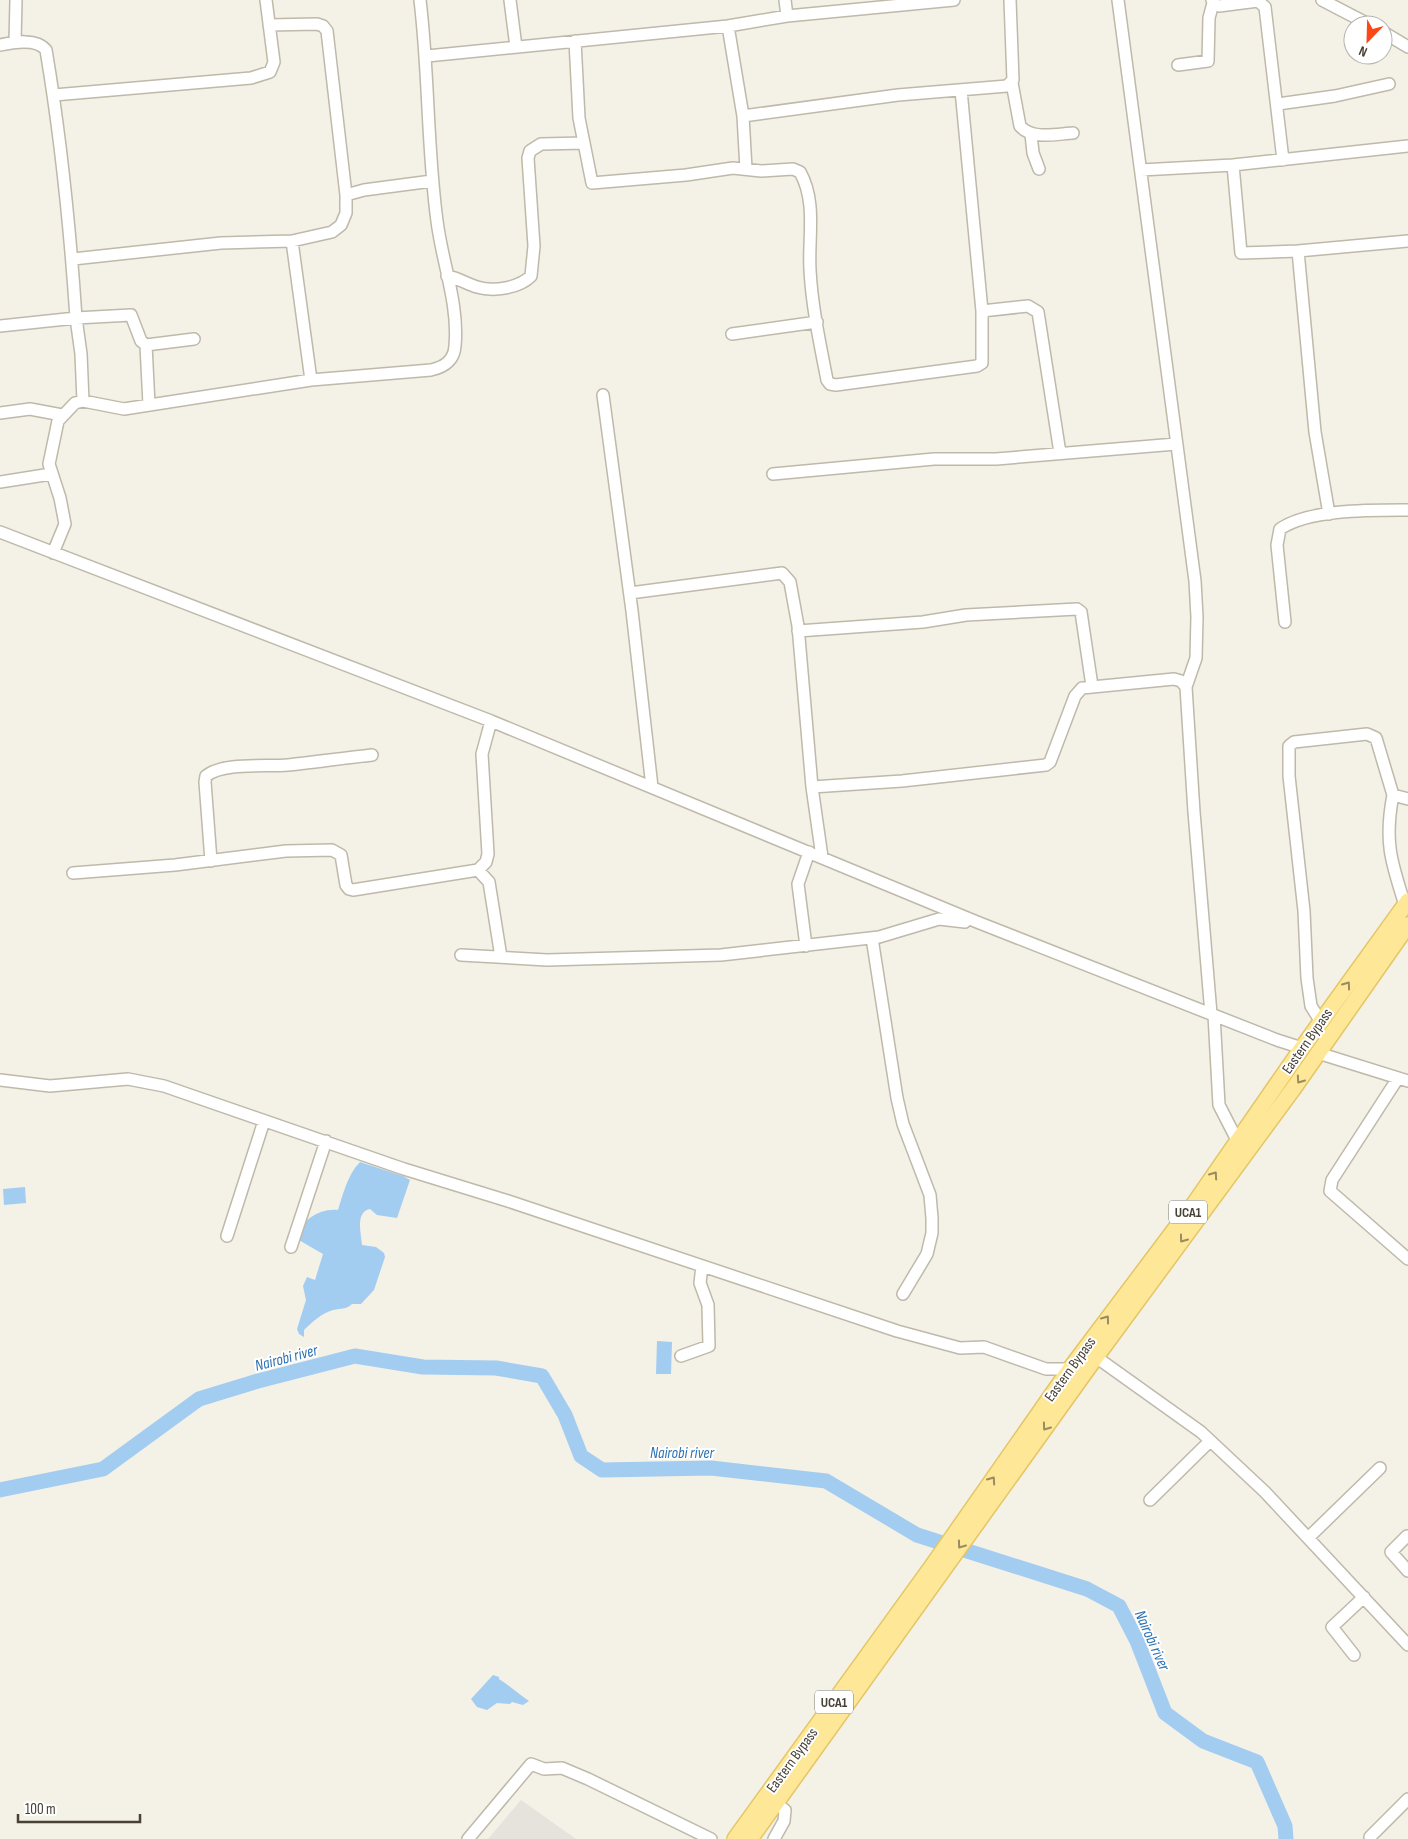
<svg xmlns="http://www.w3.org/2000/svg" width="1408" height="1839" font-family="'Sofia Sans Condensed',sans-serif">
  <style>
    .industrial { fill: #e6e2dc }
    .water { fill: #a3ccf1 }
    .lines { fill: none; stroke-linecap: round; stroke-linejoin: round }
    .river { stroke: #a3ccf1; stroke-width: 15 }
    .minor-casing { stroke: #bfb9aa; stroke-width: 14 }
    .major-casing { stroke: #e4c665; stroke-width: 18 }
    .minor { stroke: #fff; stroke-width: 11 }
    .major { stroke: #fee796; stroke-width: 15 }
    .oneway { stroke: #998c61 }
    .labels { text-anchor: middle; stroke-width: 4; stroke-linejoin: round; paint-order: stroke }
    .shield { fill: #fff; stroke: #7e7a72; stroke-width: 1 }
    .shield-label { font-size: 14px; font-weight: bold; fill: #474136 }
    .street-label { font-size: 15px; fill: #474136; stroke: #fff }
    .water-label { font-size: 16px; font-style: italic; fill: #2e73b4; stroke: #fff }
  </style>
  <rect width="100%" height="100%" fill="#f4f1e7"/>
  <path class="industrial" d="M521 1800 576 1839H488Z"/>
  <path class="water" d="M360 1162 403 1176 410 1180 397 1218 377 1215 370 1209C355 1212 361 1233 362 1245L376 1247 384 1253 385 1257 374 1290 361 1304H352C345 1310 342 1308 333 1310 322 1313 312 1322 304 1330V1337L299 1334 297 1329 306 1300 303 1286 307 1277 315 1280 323 1254 297 1239C300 1220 320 1208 338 1210 343 1194 348 1174 360 1162Z
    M25 1187 26 1203 4 1205 3 1189Z
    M657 1341 672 1342 671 1374H656Z
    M493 1675 499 1677V1679C510 1686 519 1694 529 1701L523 1705 512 1702 510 1704 497 1703 487 1710 477 1707 471 1699Z"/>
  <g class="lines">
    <path class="river" d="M0 1490 103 1469 199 1399 258 1381 355 1356 423 1367 496 1368 542 1376 565 1415 581 1456 602 1470 711 1468 826 1481 917 1535 1087 1589 1119 1606 1137 1641 1165 1713 1203 1741 1257 1762 1285 1826 1286 1839"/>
    <g class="minor-casing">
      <path id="minor" d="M510 0 516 47
        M785 0 787 16
        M1118 0 1195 581 1197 617 1196 658 1186 687
        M1212 0 1215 5 1219 6 1258 1 1265 7 1283 160
        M1322 0 1370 25
        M269 25 317 24 323 26 327 31 346 195
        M728 26 743 116 898 95 1007 86 1013 80 1010 0
        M1383 32 1408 47
        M575 41 579 118 592 183 686 175 733 168 761 171 793 169 800 172C817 202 808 238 810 270 812 307 820 344 827 380L830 384 836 385 977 366 982 363V311L961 90
        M15 42 16 0
        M0 45C14 42 37 38 46 50 61 139 70 228 76 318L0 326
        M427 56 728 26 787 16 954 0
        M1178 65 1208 61 1209 18 1213 3
        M1012 83 1020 126C1032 140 1056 134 1073 133
        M54 95 251 78 270 72 274 62 266 0
        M1278 104 1335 96 1389 84
        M743 116 746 169
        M1031 134 1033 153 1039 169
        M1233 165 1241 253 1298 251 1315 432 1329 514
        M1141 170 1233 165 1408 146
        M1298 251 1408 241
        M73 259 221 243 292 241 332 232 341 225 346 213V195L364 190 432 181
        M447 276C458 278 467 284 477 287 494 292 519 288 531 276L534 246 528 158 530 151 541 144 584 143
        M982 311 1028 306 1038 312 1060 453
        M732 334 817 322
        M146 345 149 405
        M311 380 431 370C444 367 454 361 455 346 459 304 442 262 437 221 427 148 429 74 420 0
        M603 395 632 611 652 787
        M83 401 81 354 76 318 131 315 141 341 146 345 194 339
        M0 413 30 409 62 415
        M773 474 934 459H996L1176 444
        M0 482 51 474
        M0 532 491 721 977 922 1277 1040 1302 1048
        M53 553 65 524 60 498 49 464 58 421 75 403 83 401 124 409 311 380 292 241
        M630 593 782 573 790 582 798 626 812 787 822 857
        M1285 622 1277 545 1280 529C1309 509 1373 510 1408 510
        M798 631 923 622 966 615 1077 609 1081 612 1092 686
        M812 787 902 781 1046 765 1050 762 1075 696 1082 688 1174 679 1181 681 1186 687 1194 812 1211 1014
        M1393 795C1384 841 1391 862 1405 905
        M211 861 205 782 206 776C223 762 266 767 288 765 316 762 344 758 372 755
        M478 870 489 882 501 957
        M73 873 175 865 286 851 332 850 341 855 346 885 349 889 353 890 478 870 486 862 488 854 482 754 491 721
        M872 938 897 1098 903 1124 930 1195 932 1218V1233L927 1254 903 1294
        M806 946 798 884 809 852
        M461 955 547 960 721 955 879 937 939 919 965 922
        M1214 1015 1219 1105 1238 1142
        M1321 1022 1311 1006 1307 978 1304 911 1289 776V746L1294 742 1367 734 1376 738 1393 795 1408 799
        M1318 1053 1408 1081
        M1398 1078 1332 1180 1330 1191 1408 1259
        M0 1080 50 1086 128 1079 164 1086 404 1169 508 1201 897 1331 960 1348 984 1347 1046 1369H1070
        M227 1236 264 1121
        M291 1247 326 1141
        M681 1356 709 1346 708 1305 700 1283 702 1266
        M1096 1357 1201 1432 1265 1492 1408 1645
        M1150 1500 1210 1441
        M1407 1536 1391 1552 1408 1571
        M1308 1538 1380 1468
        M1354 1655 1332 1627 1364 1597
        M1370 1837 1408 1799
        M468 1839 531 1764 544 1769 562 1768 588 1779 711 1839
        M774 1839 784 1821 785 1810 775 1803"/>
    </g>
    <g class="major-casing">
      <path id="major" d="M735 1839 933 1565 1070 1369 1194 1204 1302 1048 1408 901
        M750 1839 1096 1357 1293 1089 1408 925"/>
    </g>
    <use href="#minor" class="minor"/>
    <use href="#major" class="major"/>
  </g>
  <defs><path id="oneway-chevron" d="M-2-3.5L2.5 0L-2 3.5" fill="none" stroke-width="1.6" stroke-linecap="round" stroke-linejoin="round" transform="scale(1.25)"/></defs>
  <g class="oneway">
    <use href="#oneway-chevron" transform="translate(1347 985) rotate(-54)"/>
    <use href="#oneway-chevron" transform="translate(1300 1080) rotate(125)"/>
    <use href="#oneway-chevron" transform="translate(1214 1175) rotate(-55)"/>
    <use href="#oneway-chevron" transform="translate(1183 1239) rotate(126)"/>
    <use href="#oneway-chevron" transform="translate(1106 1319) rotate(-54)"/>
    <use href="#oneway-chevron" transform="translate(1046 1427) rotate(126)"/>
    <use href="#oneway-chevron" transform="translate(992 1480) rotate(-55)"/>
    <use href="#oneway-chevron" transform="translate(961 1545) rotate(126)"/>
  </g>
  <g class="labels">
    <g class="shield">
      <rect x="1169" y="1200.5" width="38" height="23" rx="4"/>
      <rect x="815" y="1690.5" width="38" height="23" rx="4"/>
    </g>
    <g class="shield-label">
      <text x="1188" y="1217">UCA1</text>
      <text x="834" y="1707">UCA1</text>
    </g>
    <g class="street-label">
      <text transform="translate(1307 1041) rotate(-55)" y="5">Eastern Bypass</text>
      <text transform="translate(1070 1369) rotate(-54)" y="5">Eastern Bypass</text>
      <text transform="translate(792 1760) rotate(-54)" y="5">Eastern Bypass</text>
    </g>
    <g class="water-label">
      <text transform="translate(286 1357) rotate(-15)" y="6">Nairobi river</text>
      <text x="682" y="1458">Nairobi river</text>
      <text transform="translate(1153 1640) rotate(66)" y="6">Nairobi river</text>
    </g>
  </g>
  <g transform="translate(1368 40) rotate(203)"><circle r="24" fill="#ffffff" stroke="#b5b3af"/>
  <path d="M0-4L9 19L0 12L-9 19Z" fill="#fb4817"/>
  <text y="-8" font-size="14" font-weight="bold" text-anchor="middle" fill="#474136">N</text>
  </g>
  <path d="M18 1814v8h122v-8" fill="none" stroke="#474136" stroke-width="2.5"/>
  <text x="25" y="1814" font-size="15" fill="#474136" stroke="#ffffff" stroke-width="4" paint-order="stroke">100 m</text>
</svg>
